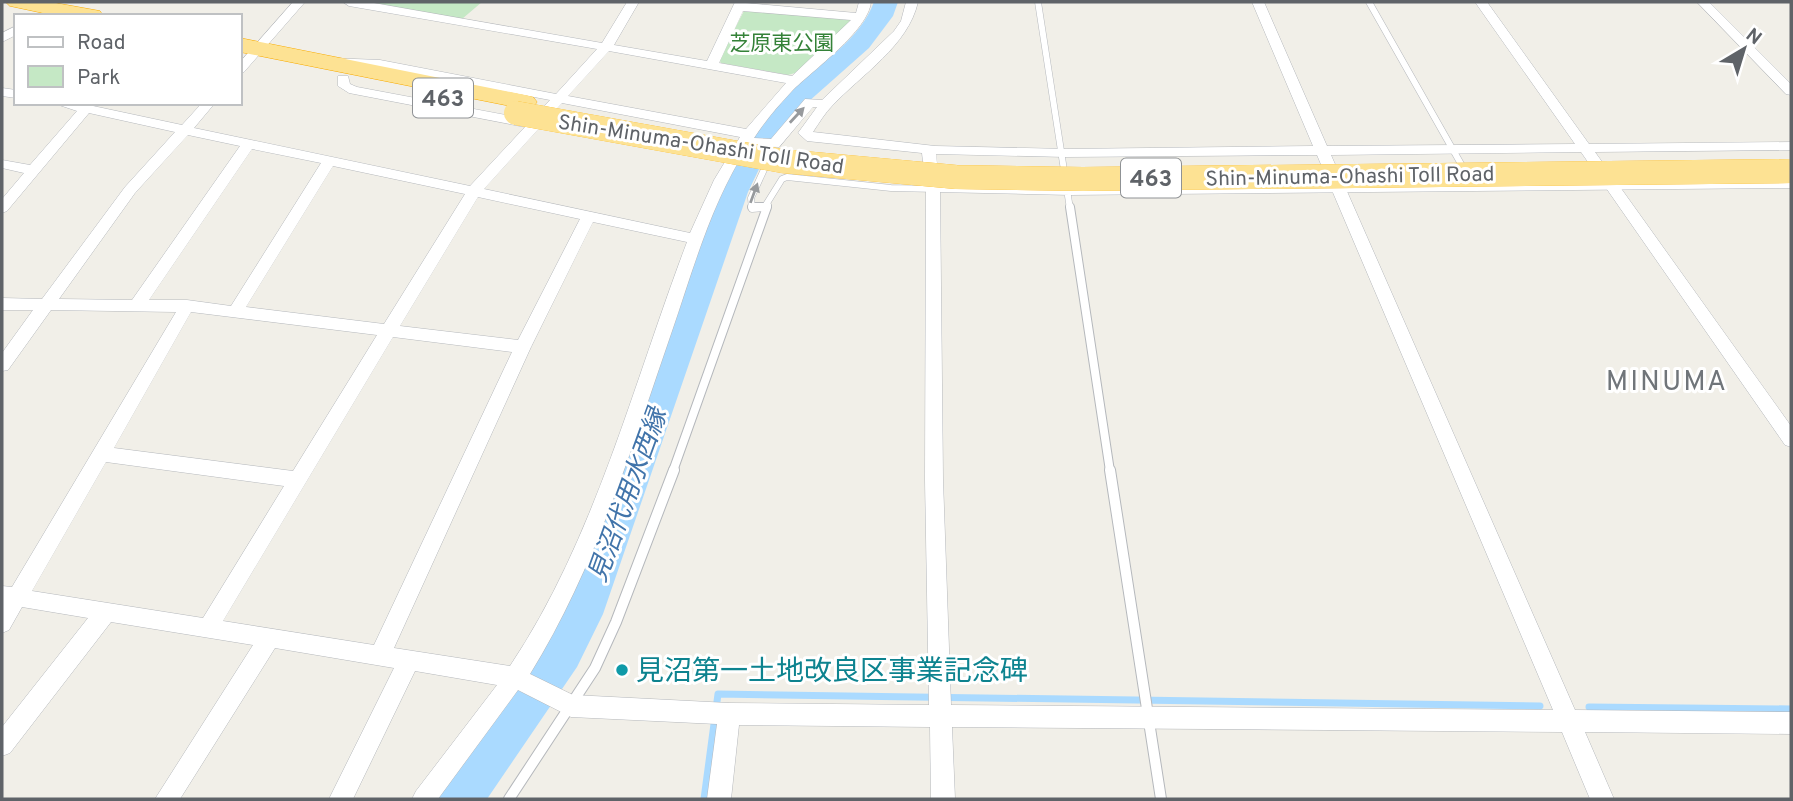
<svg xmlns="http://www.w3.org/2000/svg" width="1793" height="801" font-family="Overpass,'Noto Sans JP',sans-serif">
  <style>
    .green { fill: #c5e8c5 }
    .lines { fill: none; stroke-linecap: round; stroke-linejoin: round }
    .stream { stroke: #aadaff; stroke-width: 7 }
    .river { fill: #aadaff; fill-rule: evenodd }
    .lane-far2-casing { stroke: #b5b8bc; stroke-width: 7 }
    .lane-far1-casing { stroke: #b5b8bc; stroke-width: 10 }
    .lane-casing { stroke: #b5b8bc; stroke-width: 12 }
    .street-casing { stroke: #b5b8bc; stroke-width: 1 }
    .highway-casing { stroke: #f9ab00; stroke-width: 1 }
    .lane-far2 { stroke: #fff; stroke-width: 6 }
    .lane-far1 { stroke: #fff; stroke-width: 8 }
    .lane { stroke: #fff; stroke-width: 10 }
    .street { fill: #fff; fill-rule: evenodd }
    .highway { fill: #fde293; fill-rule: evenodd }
    .highway-bridge-casing { stroke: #f9ab00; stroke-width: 24; stroke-linecap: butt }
    .highway-bridge { stroke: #fde293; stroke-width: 24 }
    .oneway { fill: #979a9d }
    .culture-dot { fill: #0f9aa8; stroke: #fff; stroke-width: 2.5 }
    .labels { text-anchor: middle; stroke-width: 6; stroke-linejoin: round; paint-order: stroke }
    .far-park-label { font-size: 21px; fill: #348238; stroke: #fff }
    .far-street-label { font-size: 21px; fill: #5f6368; stroke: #fff }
    .shield { fill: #fff; stroke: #8f9295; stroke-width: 2 }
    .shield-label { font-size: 23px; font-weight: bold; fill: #5f6368 }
    .water-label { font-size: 26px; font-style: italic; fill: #4174aa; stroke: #fff }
    .quarter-label { font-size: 28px; letter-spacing: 2px; fill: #70757a; stroke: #fff }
    .near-culture-label { font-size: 28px; fill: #0d838f; stroke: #fff; text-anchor: start }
  </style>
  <rect width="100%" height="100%" fill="#f1efe8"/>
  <path class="green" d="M368 2H482L462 19Z
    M745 9 855 19 795 73 788 75 721 63 719 59Z"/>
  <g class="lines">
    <path class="stream" d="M1589 707 1791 709
      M704 799 718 694 1540 706"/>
    <path class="river" d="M874 2H898L893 16 869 48 799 110 776 141H756L752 135C765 117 779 100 796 85 825 60 860 39 874 2Z
      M747 156 757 159 761 165 748 192 603 614 577 667 487 799H436L443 783 547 639 571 595 720 192 737 159Z"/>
    <g class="lane-far2-casing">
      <path id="lane-far2" d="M1038 2 1070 209
        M1369 2 1465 171
        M763 162 767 163 751 198 752 209 764 208 782 179 787 177 891 188 1070 192 1791 185
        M767 209 768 205"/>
    </g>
    <g class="lane-far1-casing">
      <path id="lane-far1" d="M752 207H764
        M1070 207 1110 471
        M673 471 767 207"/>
    </g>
    <g class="lane-casing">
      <path id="lane" d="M1110 470 1161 799
        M509 799 595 668 616 622 674 470"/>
    </g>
    <g class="street-casing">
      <path id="street" d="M293 2H305L244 72 240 73V62Z
        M343 2H368L602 43 627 2H639L614 45 707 61 735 2 856 13 859 2H871C868 31 813 70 792 91 778 106 765 121 754 138L771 139 805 99 822 100 894 31 901 21 906 2H918C908 46 862 74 832 106 825 113 819 123 813 132L935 146 1066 149 1313 146 1252 2H1264L1327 146 1575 144 1475 2H1487L1589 144 1791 142V150L1595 152 1791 426V447L1785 445 1581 152 1331 155 1575 710 1791 712V734L1585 732 1614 799H1590L1562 732 952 727 955 799H931L930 727 739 725 731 799H707L717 724 571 717 518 690 438 799H412L416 791 497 685 415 671 353 799H329L394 668 275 648 180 799H155L253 645 111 622 10 753 2 756V727L88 618 22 607 9 630 2 633V586L12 587 176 312 51 310 8 370 2 371V353L33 310H2V298L42 299 125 187 175 132 89 113 7 211 2 213V199L24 173 2 168V160L30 165 77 111 53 103H79L182 125 202 103H215L194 128 470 186 525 127 349 93 338 86V76H348L350 84 357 87 532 120 550 100 380 68 333 65 329 64V58L380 60 556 94 597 49 349 6ZM743 11 851 20 792 76 719 63ZM609 51 786 83 746 129 568 96ZM562 103 740 137 714 180 690 233 484 189ZM813 107H817L798 133 807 141 922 153 926 189 925 480 929 705 729 703 573 695 530 674C595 569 632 447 672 331 694 267 711 203 748 146L779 147ZM188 135 240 146 132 300 59 299 135 193ZM252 149 321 163 231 306 187 300H149ZM936 154 1066 157 1317 155 1553 710 951 705 943 480 940 189ZM333 166 465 194 384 324 246 307ZM478 197 580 219 518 340 400 326ZM593 222 687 242C633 384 595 539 510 666L394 648 531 347ZM191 312 377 335 293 471 114 448ZM393 337 512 352 374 645 223 621ZM106 462 284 486 203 618 32 591Z
        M1697 2H1709L1791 84V95L1786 94Z
        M16 26V35L2 42V33Z
        M2 88 16 90V98L2 96Z"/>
    </g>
    <g class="highway-casing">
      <path id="highway" d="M6 2H50L100 11 103 16H57L10 6Z
        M240 38 525 95 533 97 537 102 533 107 525 109 240 52Z"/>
    </g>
    <use href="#lane-far2" class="lane-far2"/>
    <use href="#lane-far1" class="lane-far1"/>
    <use href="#lane" class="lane"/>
    <use href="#street" class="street"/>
    <use href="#highway" class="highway"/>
    <g class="highway-bridge-casing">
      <path id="highway-bridge" d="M516 113 782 161 956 177 1083 179 1791 171"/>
    </g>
    <use href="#highway-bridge" class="highway-bridge"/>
  </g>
  <defs><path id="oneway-solid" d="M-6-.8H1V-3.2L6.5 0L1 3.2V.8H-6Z" transform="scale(1.75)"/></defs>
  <g class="oneway">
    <use href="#oneway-solid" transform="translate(797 115) rotate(-47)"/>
    <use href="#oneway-solid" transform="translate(754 193) rotate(-70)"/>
  </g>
  <circle class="culture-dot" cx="622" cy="670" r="7"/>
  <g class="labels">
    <g class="far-park-label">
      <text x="782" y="50">芝原東公園</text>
    </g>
    <g class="far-street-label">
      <text transform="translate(701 144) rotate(9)" y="7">Shin-Minuma-Ohashi Toll Road</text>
      <text transform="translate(1350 176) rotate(-1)" y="7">Shin-Minuma-Ohashi Toll Road</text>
    </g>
    <g class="shield">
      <rect x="413" y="78.5" width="60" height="39" rx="5"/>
      <rect x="1121" y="158.5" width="60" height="39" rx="5"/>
    </g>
    <g class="shield-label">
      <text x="443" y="106">463</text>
      <text x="1151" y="186">463</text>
    </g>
    <g class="water-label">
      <text transform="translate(627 495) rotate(-70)" y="9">見沼代用水西縁</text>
    </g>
    <g class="quarter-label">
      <text x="1667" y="390">MINUMA</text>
    </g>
    <g class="near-culture-label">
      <text x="636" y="680">見沼第一土地改良区事業記念碑</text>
    </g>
  </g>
  <rect width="1793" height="801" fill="none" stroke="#5f6368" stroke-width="7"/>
  <rect x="14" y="14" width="228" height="91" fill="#ffffff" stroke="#bfc1c3" stroke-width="2"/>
  <rect x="28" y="37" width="35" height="10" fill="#ffffff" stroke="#bfc1c3" stroke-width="2"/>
  <text x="77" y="49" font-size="21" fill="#5f6368">Road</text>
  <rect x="28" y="66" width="35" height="21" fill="#c5e8c5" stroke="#bfc1c3" stroke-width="2"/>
  <text x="77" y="84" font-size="21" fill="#5f6368">Park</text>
  <g transform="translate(1744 49) rotate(38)" stroke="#ffffff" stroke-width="5" paint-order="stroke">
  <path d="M0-5L12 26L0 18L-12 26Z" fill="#5f6368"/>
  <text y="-10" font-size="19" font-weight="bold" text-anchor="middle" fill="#5f6368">N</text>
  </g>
</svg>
